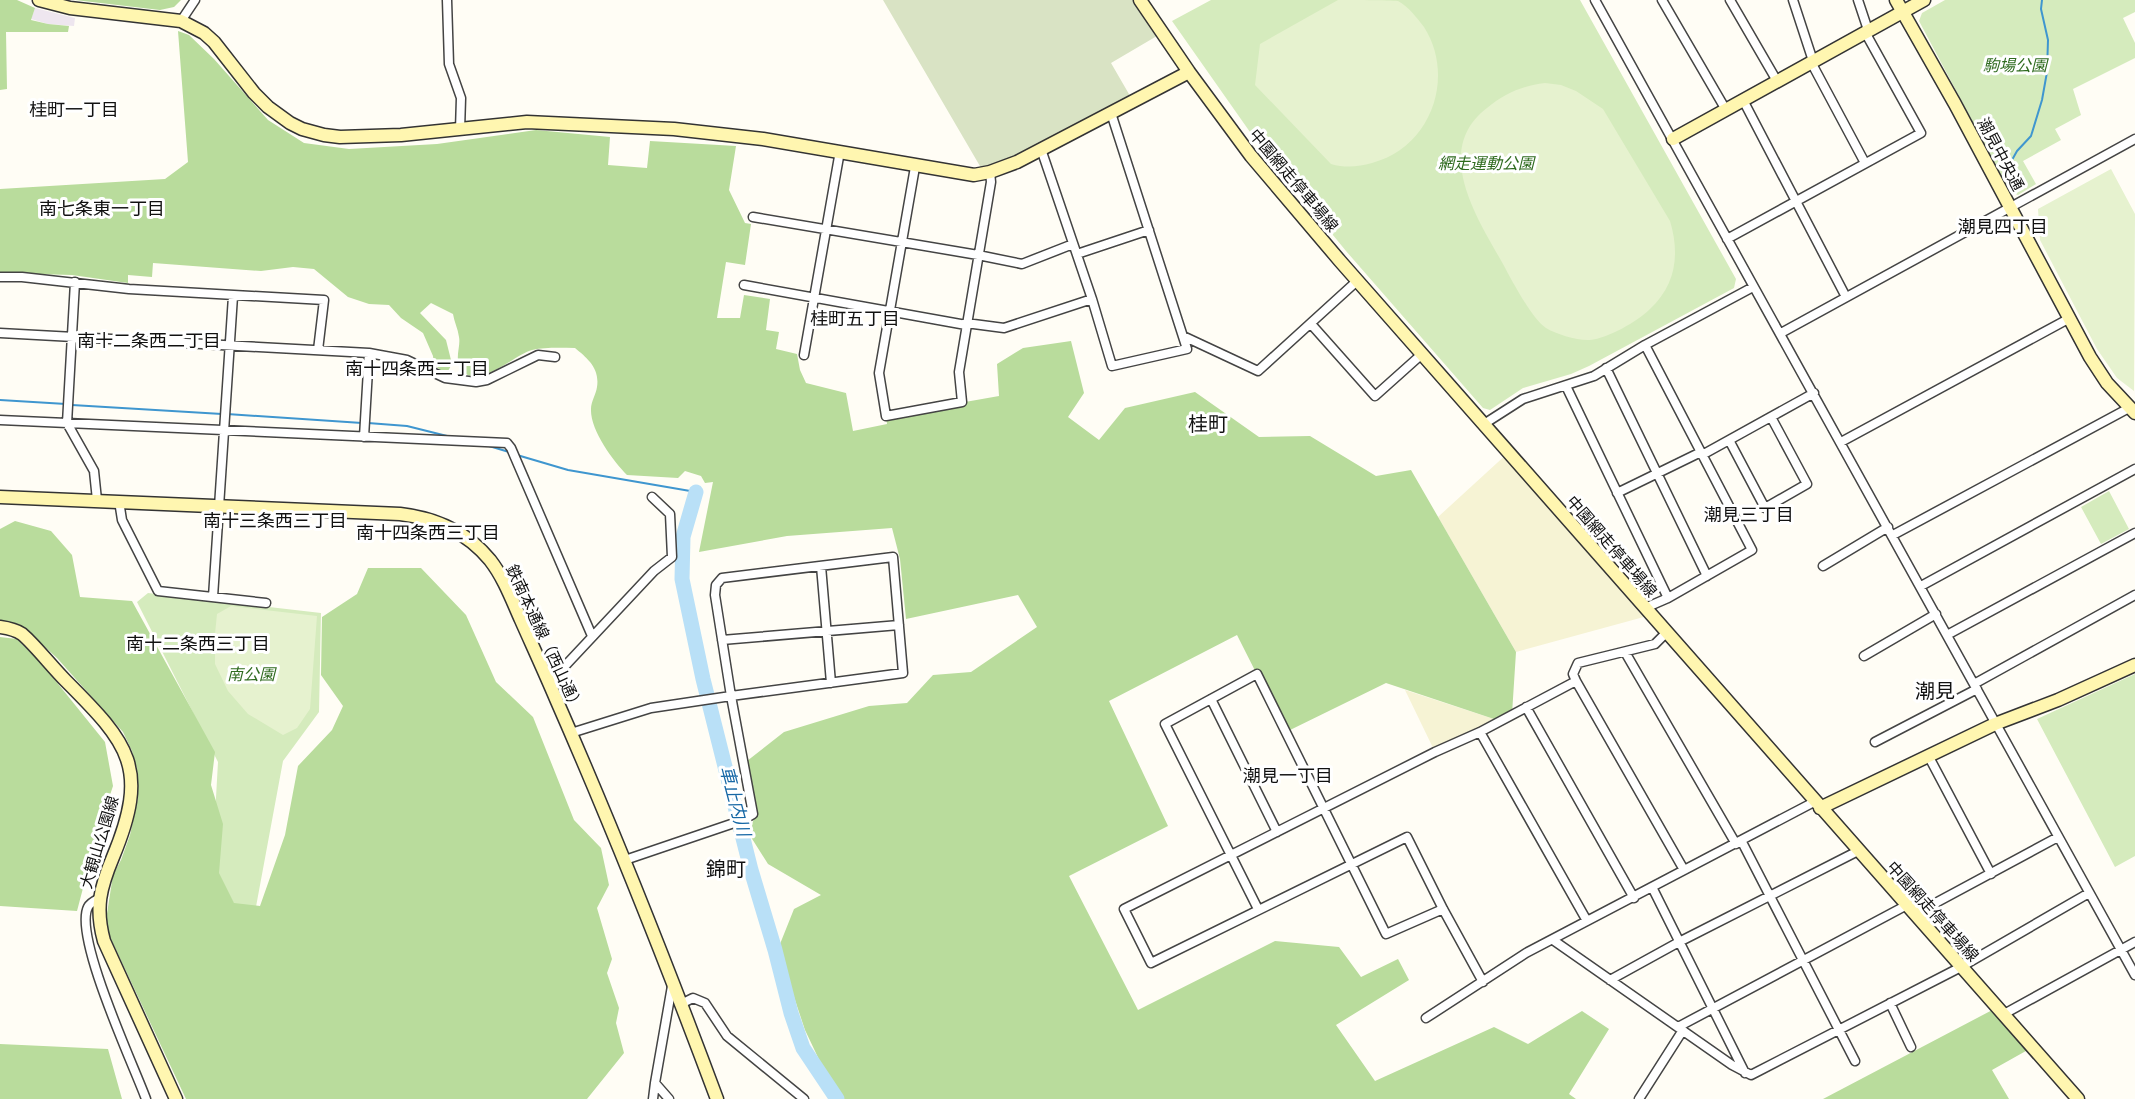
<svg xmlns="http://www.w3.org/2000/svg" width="2135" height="1099" font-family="Lora,'Noto Sans JP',serif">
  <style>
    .industrial { fill: #eee6ef }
    .farmland { fill: #f6f3d4 }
    .green { fill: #d5ebbd }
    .forest { fill: #b9dc9c }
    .cemetery { fill: #d9e3c4 }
    .pitch { fill: #e6f2cf }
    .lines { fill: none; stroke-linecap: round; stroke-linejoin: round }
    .stream { stroke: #3f96cf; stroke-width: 2 }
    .river { stroke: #b9e0f7; stroke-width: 15 }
    .street-casing { stroke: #444; stroke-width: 11 }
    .secondary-casing { stroke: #333; stroke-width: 15 }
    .street { stroke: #fff; stroke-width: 8 }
    .secondary { stroke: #fff6b0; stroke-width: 12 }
    .labels { text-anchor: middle; stroke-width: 6; stroke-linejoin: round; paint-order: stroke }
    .park-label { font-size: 16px; font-style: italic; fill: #2f6b1f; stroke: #fff }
    .street-label { font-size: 16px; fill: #111; stroke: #fff }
    .neighbourhood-label { font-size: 18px; fill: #111; stroke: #fff }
    .water-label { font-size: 18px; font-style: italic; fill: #1768a6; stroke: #fff }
    .quarter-label { font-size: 20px; fill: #111; stroke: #fff }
  </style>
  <rect width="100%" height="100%" fill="#fffdf5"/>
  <path class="industrial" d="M35 8 75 18 74 26 48 24 31 19Z"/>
  <path class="farmland" d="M1509 452 1651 615 1516 652 1438 517Z
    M1405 690 1500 721 1435 752Z"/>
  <path class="green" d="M1211 0H1580L1736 279 1734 288 1589 366 1571 374 1523 388 1490 410 1483 408 1346 251 1257 142 1172 21Z
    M1945 0H2135V12L2123 18 2135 43V58L2073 89 2081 115 2055 129 2061 140 2023 161 2036 184 2018 195 2010 192 1919 21 1922 13Z
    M2109 491 2129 529 2101 544 2081 507Z
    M148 593 321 613 319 712 283 761 253 923 242 919 218 874 213 851 218 762 137 602Z
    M2135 674V856L2115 867 2037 719Z"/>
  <path class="forest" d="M0 0H17L35 8 31 20 48 24 69 26 68 32H6L7 89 0 90Z
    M75 0H181L174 7 160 10Z
    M178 31 189 35 214 59 268 120 304 143 349 149 437 144 536 130 610 137 608 165 647 168 650 141 736 146 729 190 745 223 751 224 745 265 726 262 717 318H740L744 295 770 299 766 330 779 332 776 349 797 354 800 370 806 383 846 393 853 431 887 424 886 416 999 396 997 364 1023 348 1071 341 1084 393 1068 417 1099 440 1125 408 1195 392 1259 437 1310 436 1376 476 1411 470 1516 652 1512 714 1500 721 1386 683 1286 732 1237 635 1109 701 1168 826 1069 876 1138 1010 1275 941 1339 947 1361 977 1398 959 1409 980 1336 1025 1375 1081 1494 1027 1528 1044 1582 1011 1609 1029 1569 1094 1576 1099H844L823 1068 805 1030 778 949 794 909 821 895 768 864 749 834 756 812 747 761 784 732 869 706 907 703 933 675 971 672 1037 627 1018 595 906 619 900 559 892 528 787 536 699 552 713 482 705 483 701 476 685 471 678 478 627 475C613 461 590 430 591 409 591 402 596 394 597 387 600 368 587 358 575 348 561 348 546 347 532 350 515 354 477 392 461 369 454 358 461 347 459 337 458 329 454 321 453 314L431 303 420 313 446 340 452 364 448 371H442L434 365 433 356 423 333 401 318 389 305 369 304 348 297 314 269 293 267 261 271 153 263 152 277 128 275V283L72 275 0 273V189L165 179 188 162Z
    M15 521 51 531 72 555 80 597 132 601 215 752 211 785 223 824 219 873 234 903 260 906 285 835 298 766 332 730 343 706 321 675 322 617 357 594 368 568H421L466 615 496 682 533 717 574 820 601 848 609 885 597 908 612 959 607 973 619 1008 616 1023 624 1053 587 1099H186L110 937 106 920 113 875 121 860 130 835 138 798 137 769 132 751 123 732 57 658 32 635 0 623V529Z
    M0 637 17 639 42 664 105 742 113 786 98 831 77 911 0 906Z
    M1998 1007 2033 1047 1992 1070 2009 1099H1823Z
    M0 1044 108 1049 122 1099H0Z"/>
  <path class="cemetery" d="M883 0H1140L1162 33 1111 63 1133 101 984 173Z"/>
  <path class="pitch" d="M1338 0C1350 0 1389 0 1398 1 1408 6 1417 18 1424 27 1456 77 1431 148 1372 163 1358 167 1345 168 1331 164L1255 85 1260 44Z
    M1545 83 1561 85 1576 91 1603 109 1670 221C1680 254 1676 285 1650 309 1637 322 1608 338 1590 340 1578 341 1556 334 1546 328 1532 319 1511 279 1503 264 1477 218 1432 150 1487 108 1505 93 1522 86 1545 83Z
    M2111 169 2135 214 2134 391 2117 378 2097 349 2040 240 2038 209Z
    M231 606 317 616 310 709 297 728 283 735 248 714 228 691 215 664V634L217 614Z"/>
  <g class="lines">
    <path class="stream" d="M2007 169 2017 151 2031 136 2042 100 2047 72 2048 40 2041 9 2042 0
      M0 400 66 404
      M72 405 222 414
      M227 414 362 423
      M368 423 407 426 451 437
      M489 446 509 452
      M517 455 568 470 696 492"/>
    <path class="river" d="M696 492 683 537 682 579 703 679 751 870 775 950 791 1013 803 1048 837 1099"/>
    <g class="street-casing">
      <path id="street" d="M447 0 449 64 461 98 460 130
        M1595 0 2135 975
        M1662 0 1726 110
        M1730 0 1777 81
        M1793 0 1813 61
        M1858 0 1868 30
        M181 21 195 0
        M1811 62 1865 163
        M1743 100 1846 297
        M1041 149 1092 299 1112 366 1187 349 1111 113
        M915 167 879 373 886 416 962 402 959 372 991 182 990 172
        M753 217 978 255 1022 264 1073 244
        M1727 239 1921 133 1865 32
        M1077 254 1149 230
        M0 277H22L129 289 324 300 318 350
        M75 282 67 423 94 471 97 500
        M744 285 966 325
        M966 323 1004 328 1092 299
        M1311 324 1375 396 1422 354
        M0 333 369 353 407 360 445 378 476 382 487 380 538 355 555 357
        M1781 333 2135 139
        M1183 336 1258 371 1357 281
        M1645 345 1752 550 1668 598 1645 608
        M804 355 840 151
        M1606 368 1707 576
        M1566 386 1668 598
        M0 420 507 443 511 448 592 636
        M1484 424 1523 399 1594 376 1645 345 1753 287
        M364 437 369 353
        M1729 440 1765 508 1807 484 1771 417
        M1841 442 2070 318
        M1702 455 1814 393
        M1617 493 1701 452
        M119 501 122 520 158 591 266 603
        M1893 535 2129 408
        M893 557 903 673 731 696 715 595 716 585 722 578Z
        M821 566 831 683
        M1823 566 1888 527
        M1921 586 2135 469
        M213 597 233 296
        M1947 635 2135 533
        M722 640 899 625
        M1625 652 1736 844
        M1864 656 1936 614
        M1576 681 1684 870
        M549 683 654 571 672 557 670 514 652 497
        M1974 684 2135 595
        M1211 699 1277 832
        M1526 707 1634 898
        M1480 732 1587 921
        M571 733 651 708 731 696 753 814 743 820 625 860
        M1875 742 1977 689
        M1929 757 1991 874
        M1742 842 1855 1061
        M1652 887 1745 1073
        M98 899C94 901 90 903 88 907 73 936 134 1066 146 1099
        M1258 909 1165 724 1257 674 1386 934 1443 909
        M1915 914 2058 837
        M1553 940 1732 1065 1751 1075 1961 967 2089 893
        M1610 980 1679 942 1858 851
        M1483 982 1443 909 1407 837 1151 963 1124 909 1435 752 1480 732 1576 681 1573 674 1578 663 1655 644 1666 633
        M1890 1003 1911 1047
        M681 1004 693 998 705 1003 727 1036 804 1099
        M2004 1014 2135 942
        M1426 1018 1526 953 1814 802
        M1678 1027 1907 905
        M655 1083 672 986
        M653 1099 655 1083 669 1099
        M1639 1099 1683 1030"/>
    </g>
    <g class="secondary-casing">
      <path id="secondary" d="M39 0 70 8 181 21 204 33 214 42 254 93 268 107 290 123 302 129 324 135 340 137 401 135 527 122 674 129 763 139 974 175 990 172 1017 162 1189 72
        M1140 0 1189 72 1251 156 1340 261 2078 1099
        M1896 0 1955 104 2090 357 2107 383 2135 413
        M1673 139 1924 0
        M0 497 400 514C435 518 467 532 490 560 504 578 512 600 521 620 533 647 545 673 556 699 614 831 667 965 717 1099
        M0 627C7 628 16 630 22 634 35 645 52 667 66 681 129 744 150 768 113 857 100 888 95 908 104 941L176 1099
        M1820 808 1995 724 2058 700 2135 665"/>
    </g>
    <use href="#street" class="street"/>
    <use href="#secondary" class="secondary"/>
  </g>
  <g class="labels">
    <g class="park-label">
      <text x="2015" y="71">駒場公園</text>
      <text x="1486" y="169">網走運動公園</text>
      <text x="251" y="680">南公園</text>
    </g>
    <g class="street-label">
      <text transform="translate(2001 154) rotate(62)" y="6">潮見中央通</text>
      <text transform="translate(1294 180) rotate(50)" y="6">中園網走停車場線</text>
      <text transform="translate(1612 546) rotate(49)" y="6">中園網走停車場線</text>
      <text transform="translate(545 638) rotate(65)" y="6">鉄南本通線（西山通）</text>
      <text transform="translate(99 842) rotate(-73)" y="6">大観山公園線</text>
      <text transform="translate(1933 911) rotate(48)" y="6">中園網走停車場線</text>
    </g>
    <g class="neighbourhood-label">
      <text x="74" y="116">桂町一丁目</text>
      <text x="102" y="215">南七条東一丁目</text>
      <text x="2003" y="233">潮見四丁目</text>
      <text x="855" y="325">桂町五丁目</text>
      <text x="149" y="347">南十二条西二丁目</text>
      <text x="417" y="375">南十四条西二丁目</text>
      <text x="1749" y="521">潮見三丁目</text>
      <text x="275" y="527">南十三条西三丁目</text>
      <text x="428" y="539">南十四条西三丁目</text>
      <text x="198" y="650">南十二条西三丁目</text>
      <text x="1288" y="782">潮見一丁目</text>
    </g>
    <g class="water-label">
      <text transform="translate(735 801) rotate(75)" y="6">車止内川</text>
    </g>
    <g class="quarter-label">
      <text x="1208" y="431">桂町</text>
      <text x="1935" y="698">潮見</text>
      <text x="726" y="876">錦町</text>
    </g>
  </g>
</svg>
